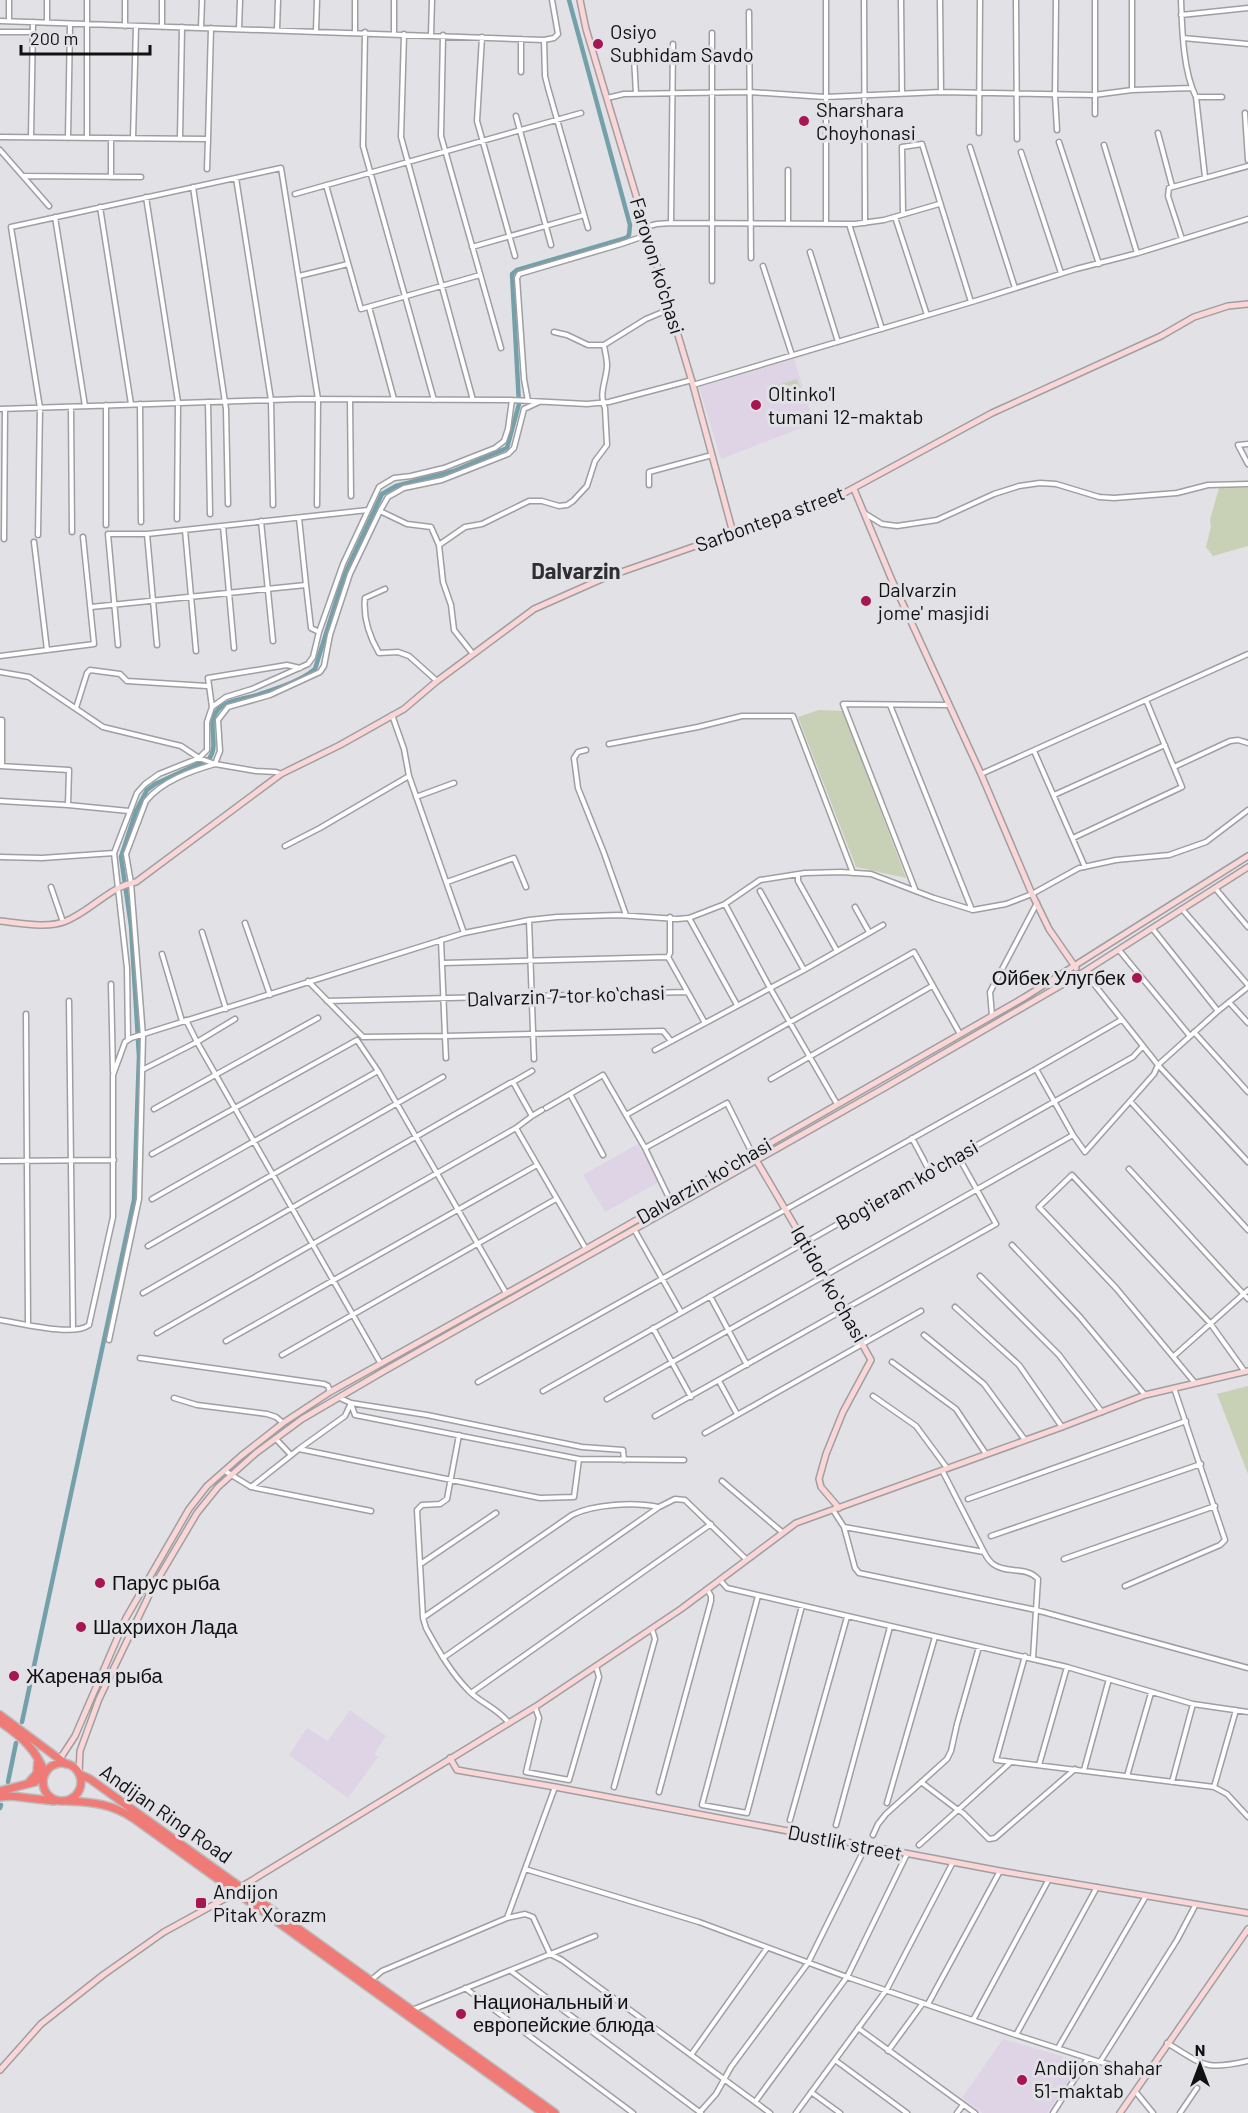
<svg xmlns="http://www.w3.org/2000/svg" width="1248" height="2113" font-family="Barlow,sans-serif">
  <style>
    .education { fill: #dfd3e6 }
    .green { fill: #c8d1b5 }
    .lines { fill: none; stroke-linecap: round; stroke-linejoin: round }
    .canal { stroke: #73a0a9; stroke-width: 4.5 }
    .street-casing { stroke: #9f9fa3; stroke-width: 7 }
    .secondary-casing { stroke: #9f9fa3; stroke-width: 8 }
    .highway-casing { stroke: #bcbcbd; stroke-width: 10 }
    .street { stroke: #fff; stroke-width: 4 }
    .secondary { stroke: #fad7d6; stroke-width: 5 }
    .highway { stroke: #ef7a76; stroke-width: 7 }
    .poi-dot { fill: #a71653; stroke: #e1e1e6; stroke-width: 2 }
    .labels { text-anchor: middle; stroke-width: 6; stroke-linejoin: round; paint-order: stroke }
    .poi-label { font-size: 20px; fill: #111112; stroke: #e1e1e6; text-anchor: start }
    .street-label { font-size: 20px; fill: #111112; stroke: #e1e1e6 }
    .quarter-label { font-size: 22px; font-weight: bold; fill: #2f2f32; stroke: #e1e1e6 }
  </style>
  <rect width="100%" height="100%" fill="#e1e1e6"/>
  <path class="education" d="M794 359 814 423 721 459 699 387Z
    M638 1144 659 1182 605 1212 583 1175Z
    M350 1710 386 1736 374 1754 378 1757 348 1798 289 1755 307 1728 328 1741Z
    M1003 2039 1081 2062 1047 2113H983L962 2098Z"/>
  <path class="green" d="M797 379 801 392 774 400 770 387Z
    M1228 487 1248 488V546L1213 556 1206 547 1211 527 1210 520 1219 488Z
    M819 710 843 711 906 878 856 867 798 717Z
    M1248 1386V1474L1217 1394Z"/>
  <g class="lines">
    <path class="canal" d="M22 1722 134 1200 139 1056 131 926 121 857 136 811 147 790 155 784 209 759C220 745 206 724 217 711 226 699 247 699 260 694 278 688 301 681 315 669L344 576 382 494 396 486 454 471 507 448 519 404 512 274 517 270 626 238 629 235 630 225 569 0
      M8 1782 16 1743
      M0 1808 1 1805"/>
    <g class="street-casing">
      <path id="street" d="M864 0 865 223
        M901 0 902 93
        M940 0 941 92
        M1016 0 1017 139
        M1056 0 1055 96 1057 130
        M1132 0V90
        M1181 0C1182 29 1183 71 1196 97L1205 177
        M749 12 751 258
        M1181 15 1248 8
        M0 21 544 40 554 38 558 34 552 0
        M9 21V0
        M47 23V0
        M125 26V0
        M162 27V0
        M201 28 202 0
        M239 29 240 0
        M277 30 278 0
        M316 31 317 0
        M0 32H32
        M355 32V0
        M365 32 363 146 434 400
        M394 33V0
        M712 33V281
        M404 34 401 137 473 400
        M431 35 432 0
        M443 35 441 136 501 348
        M482 37 477 121 515 256
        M1183 38 1248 44
        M521 39V72
        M544 40 545 76 548 88 588 228
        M634 57 636 94
        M1196 97H1222
        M607 98 624 94 750 92 825 97 941 92 1094 95 1132 90 1191 88
        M1245 113 1248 160
        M1095 114V0
        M516 116 551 245
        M979 133 980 0
        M1158 133 1172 186
        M0 137 208 139 211 28
        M31 137 33 22
        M68 138 70 24
        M87 138V0
        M111 138V177
        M133 138 136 26
        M180 139 182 27
        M1059 142 1099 264
        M1104 145 1137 253
        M970 147 1015 288
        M0 150 49 206
        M1021 152 1061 273
        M207 169 208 139
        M24 176 141 177
        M236 178 271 400 273 505
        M326 185 361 309 480 275
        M193 187 226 409 228 504
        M295 194 581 113
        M146 197 178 402 177 519
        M100 207 131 404
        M903 214 902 147 922 144 971 302
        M55 217 85 406
        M895 217 927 315
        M671 223 673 44
        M826 223V0
        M788 224V170
        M849 224 882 329
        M645 227 657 224 671 223 855 224 884 220 939 204
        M1182 239 1168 196 1169 188 1248 166
        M472 247 584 215
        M810 252 838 342
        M763 266 792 355
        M299 276 348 264
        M369 307 394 399
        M554 332 567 335 588 345H604
        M693 385 975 301 1076 269 1138 253 1248 219
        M350 399 351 496
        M528 401 524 379 517 278 519 274 621 244 647 235
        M208 402 210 514
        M140 404 141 522
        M71 407 72 532
        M0 409 301 399 512 400 587 404 609 402 692 380
        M1248 444 1238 445 1248 464
        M649 485V472L712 455
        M864 513 882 524 897 526 937 520 994 494 1019 486 1040 483 1056 484 1099 497 1114 498 1177 493 1208 485 1248 484
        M261 521 273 641
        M106 525V405
        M223 526 234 648
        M185 530 196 651
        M147 534 157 645
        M38 535 40 408 11 227 281 168 318 399 317 505
        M4 539 5 409
        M34 542 47 650
        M439 545 465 527 482 524 529 501H542L559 506 567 505 573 501 587 486 595 461 607 445 605 408C598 394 607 379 607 365 607 359 605 352 604 345L646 319 670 309
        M306 585 311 628 319 632 343 564 379 487 394 478 411 476 444 468 495 448 504 441 508 429 512 400
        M385 589 365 598C363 617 369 636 379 653L398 652 409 656 437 681
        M91 607 306 585 299 518
        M118 645 108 534H147L368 510
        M473 654 454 630 451 605 443 582 439 545 431 527 407 524 380 511 388 497 404 488 442 480 508 454 514 448 524 409 539 402
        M0 656 94 644 83 537
        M0 672 29 677 103 727 181 746 199 758 215 764 256 771 276 772 281 774
        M890 705 972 910
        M212 707 226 697 252 689 308 664 313 657 319 632
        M76 708 87 673 90 670 120 674 127 681 207 686
        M392 715 404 749 409 776 464 933
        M0 720H2V766
        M609 744 698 727 742 716H793L853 873
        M586 750 578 752 574 758 578 788 604 853 626 915
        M1034 751 1085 867
        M0 766 69 770 68 805 0 801
        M1174 767 1230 741 1238 740 1248 743
        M981 774 1248 654
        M1054 795 1165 745
        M416 797 454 783
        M68 805 129 811
        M1073 838 1182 787 1146 700
        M285 846 320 828 409 776
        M0 857 42 858 114 853
        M798 875V881L837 951
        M447 882 514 858 526 887
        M51 887 63 922
        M1215 888 1248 927
        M915 889 843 704 948 705
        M760 891 804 970
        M725 904 770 988 837 1104
        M855 907 869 932
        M1182 909 1248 985
        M670 917V953L668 957 705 1023
        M689 918 737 1005
        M529 920 534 1059
        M245 923 270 995
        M1152 928 1218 1011
        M202 932 226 1009
        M1119 950 1190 1036
        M162 954 182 1021
        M443 963 668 957
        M1083 973 1094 984 1158 1065 1248 1162
        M308 981 363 1037 445 1036 441 940
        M111 984 113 1072
        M69 1001 73 1329
        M327 1001 687 992
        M1229 1002 1248 1023
        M26 1014 28 1324
        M992 1016 990 992 1037 903
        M186 1020 197 1042 381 1364
        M1194 1032 1248 1092
        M128 1040 127 968 114 853 137 793 145 784 159 774 199 758 207 750V722L212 707 208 678 287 665 300 668
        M655 1050 804 970 883 925
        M446 1058 445 1036 663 1031 671 1041
        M1036 1069 1121 1020
        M142 1070 197 1042 235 1019
        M771 1079 932 986
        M513 1082 532 1071
        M570 1094 603 1155
        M1130 1101 1248 1230
        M546 1108 603 1075 645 1148 670 1200
        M154 1109 318 1018
        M626 1115 914 952 960 1034
        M532 1116 542 1110
        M516 1128 586 1249
        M912 1138 930 1172
        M645 1148 727 1103 752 1153
        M152 1154 357 1040 378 1071 506 1293
        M0 1161 114 1160
        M1129 1169 1248 1299
        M152 1199 378 1071
        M634 1229 681 1312
        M1012 1245 1080 1317 1145 1395
        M148 1246 443 1077
        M980 1276 1059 1355 1102 1412
        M143 1293 510 1083 513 1082 532 1116 516 1128 157 1333
        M710 1296 747 1365
        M955 1307 1019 1365 1062 1427
        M0 1320C20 1323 74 1337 89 1325L113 1217V1075L125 1042 131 1038 464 933 529 920 557 917 618 915 677 919 689 918 725 904 760 880 805 873 841 872 871 874 934 898 973 910 1006 904 1032 894 1079 868 1116 860 1169 855 1206 842 1248 810
        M653 1328 691 1397
        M924 1335 984 1384 1025 1440
        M109 1340 139 1199 143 1036 131 883 126 854 146 801C162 781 191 771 215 764L220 751 218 720 228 707 270 695 320 672 324 666 330 635 350 574 380 511
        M226 1341 537 1165
        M282 1355 556 1199
        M1174 1356 1248 1290
        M140 1358 324 1384 328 1386 330 1392
        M892 1362 956 1409 986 1454
        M719 1381 737 1414
        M478 1382 1036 1069 1073 1135
        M1195 1383 1116 1288 1039 1207 1072 1175 1210 1323 1245 1372
        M543 1391 1133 1057 1143 1046
        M873 1396 916 1426 947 1468
        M174 1398 197 1405 267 1414 276 1417 283 1423
        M340 1398 351 1403 427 1415 582 1447 623 1450 624 1460
        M607 1399 1073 1135 1085 1152 1154 1074 1158 1065 1218 1011 1248 987
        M351 1403 345 1416 299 1449 540 1498 574 1497 579 1459
        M351 1404 355 1415 579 1459 684 1460
        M655 1416 996 1224 958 1156
        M705 1433 921 1311
        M459 1435 447 1499 440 1504 422 1505 417 1510 423 1618 426 1628C438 1650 451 1673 469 1691 482 1704 496 1707 509 1723
        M276 1439 291 1455
        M942 1470 984 1552C986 1556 989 1561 993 1564 1006 1574 1027 1566 1038 1579L1033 1658
        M225 1471 251 1487 299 1449
        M722 1481 782 1532
        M251 1487 371 1511
        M968 1499 1186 1421
        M833 1510 844 1527 855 1568 859 1573 1036 1610 1248 1668
        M844 1527 984 1552
        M991 1536 1201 1464
        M1064 1559 1215 1506
        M422 1563 496 1513
        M720 1580 727 1588 1067 1667 1193 1704 1248 1712
        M1125 1586 1220 1545 1225 1540 1174 1388
        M758 1596 702 1805 747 1813 802 1606
        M424 1617 572 1515C594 1504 634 1502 658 1507
        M1025 1656 996 1760 1214 1787 1227 1794 1248 1817
        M443 1658 659 1507 675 1499 685 1500 746 1559
        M471 1693 711 1524
        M535 1707 539 1718 526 1772 569 1780 599 1677 596 1666
        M1011 1762 958 1810 963 1813 989 1839 995 1838 1075 1769
        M1039 1765 1067 1667
        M1084 1770 1109 1679
        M1127 1776 1151 1693
        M1172 1782 1193 1704
        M614 1787 655 1639 652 1629
        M1214 1787 1236 1710
        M659 1792 711 1601V1596L707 1589
        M887 1803 935 1637
        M790 1820 847 1617
        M836 1825 890 1627
        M873 1835 878 1824 886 1814 947 1759 951 1751 957 1724 979 1647
        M919 1845 958 1810 921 1782
        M525 1869 699 1922 847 1977 1016 2035 1100 2062 1146 2074
        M507 1918 525 1914 533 1917 550 1954 562 1960 770 2113
        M511 1971 701 2113
        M370 1981 382 1971 507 1918 555 1787
        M465 1988 633 2113
        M928 2004 1000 1871
        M412 2010 595 1936
        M973 2020 1049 1879
        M858 2028 975 2113
        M1016 2035 1097 1887
        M1167 2043C1204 2065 1204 2071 1248 2061
        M1058 2048 1146 1896
        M888 2051 923 2003
        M691 2055 767 1948
        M835 2060 907 2113
        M1100 2062 1177 1940 1196 1904
        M1135 2091 1153 2113
        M811 2092 840 2113
        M755 2102 847 1977 907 1854
        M699 2113 716 2094 731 2067 808 1963 866 1846
        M796 2113 887 1989 953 1862
        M957 2113 963 2105
        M1053 2113 1088 2058
        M1180 2113 1197 2088"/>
    </g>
    <g class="secondary-casing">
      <path id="secondary" d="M580 0 586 29 693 385 733 533
        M854 489 891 578 981 774 1032 894 1049 929 1076 968
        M0 921C20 923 47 929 66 921 91 911 109 887 136 882L281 774 340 745 404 709 437 681 534 609 604 578 733 533 824 504 992 413 1161 336 1194 317 1228 306 1248 304
        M752 1153 825 1277 871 1360 843 1412 826 1454 819 1479 821 1487 839 1508
        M450 1758 457 1770 555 1787 1000 1871 1248 1913
        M56 1765 75 1736 126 1618 189 1509 207 1486 241 1456 283 1423 330 1392 586 1249 1025 997 1248 856
        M79 1774 80 1751 99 1699 152 1589 197 1513 218 1487 256 1453 302 1419 384 1371 884 1088 1082 973 1248 867
        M0 2070 41 2024 103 1975 164 1932 237 1892 241 1887 535 1707 681 1609 796 1523 1062 1427 1145 1395 1248 1371
        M1120 2113 1248 1929"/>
    </g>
    <g class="highway-casing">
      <path id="highway" d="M0 1715 66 1764
        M0 1722C21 1736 37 1750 45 1774L35 1782 0 1791
        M43 1782a19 19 0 1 1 38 0a19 19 0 1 1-38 0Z
        M79 1774 90 1779 555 2113
        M30 1781 37 1773 38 1759
        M0 1797 11 1796 54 1801
        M68 1801C92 1802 112 1804 133 1818L543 2113"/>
    </g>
    <use href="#street" class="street"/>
    <use href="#secondary" class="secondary"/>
    <use href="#highway" class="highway"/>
  </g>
  <g class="poi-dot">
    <circle cx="598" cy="44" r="6"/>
    <circle cx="804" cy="121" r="6"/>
    <circle cx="756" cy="405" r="6"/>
    <circle cx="866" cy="601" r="6"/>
    <circle cx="1137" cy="978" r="6"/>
    <circle cx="100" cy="1583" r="6"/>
    <circle cx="81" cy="1627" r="6"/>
    <circle cx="14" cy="1676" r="6"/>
    <rect x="195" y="1897" width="12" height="12" rx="3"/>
    <circle cx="461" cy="2014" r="6"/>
    <circle cx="1022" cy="2080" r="6"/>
  </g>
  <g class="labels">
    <g class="poi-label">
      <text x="610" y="39">Osiyo<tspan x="610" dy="23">Subhidam Savdo</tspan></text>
      <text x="816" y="117">Sharshara<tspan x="816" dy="23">Choyhonasi</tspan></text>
      <text x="768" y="401">Oltinko'l<tspan x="768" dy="23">tumani 12-maktab</tspan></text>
      <text x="878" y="597">Dalvarzin<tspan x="878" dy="23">jome' masjidi</tspan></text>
      <text x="1125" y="985" text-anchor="end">Ойбек Улугбек</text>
      <text x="112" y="1590">Парус рыба</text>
      <text x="93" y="1634">Шахрихон Лада</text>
      <text x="26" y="1683">Жареная рыба</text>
      <text x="213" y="1899">Andijon<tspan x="213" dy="23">Pitak Xorazm</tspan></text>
      <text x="473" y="2009">Национальный и<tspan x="473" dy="23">европейские блюда</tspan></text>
      <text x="1034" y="2075">Andijon shahar<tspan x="1034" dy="23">51-maktab</tspan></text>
    </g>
    <g class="street-label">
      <text transform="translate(657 266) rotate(73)" y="7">Farovon ko'chasi</text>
      <text transform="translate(770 519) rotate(-20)" y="7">Sarbontepa street</text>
      <text transform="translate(566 996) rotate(-2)" y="7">Dalvarzin 7-tor koʻchasi</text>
      <text transform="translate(704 1181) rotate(-30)" y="7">Dalvarzin koʻchasi</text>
      <text transform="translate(907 1185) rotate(-30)" y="7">Bogʻieram koʻchasi</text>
      <text transform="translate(829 1284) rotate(60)" y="7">Iqtidor koʻchasi</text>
      <text transform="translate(166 1814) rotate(35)" y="7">Andijan Ring Road</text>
      <text transform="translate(845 1843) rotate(11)" y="7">Dustlik street</text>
    </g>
    <g class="quarter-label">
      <text x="576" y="579">Dalvarzin</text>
    </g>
  </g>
  <g transform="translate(1200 2065)" stroke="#e1e1e6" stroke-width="4.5" paint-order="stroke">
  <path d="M0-4.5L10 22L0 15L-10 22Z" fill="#111112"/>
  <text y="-9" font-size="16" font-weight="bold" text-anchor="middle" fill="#111112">N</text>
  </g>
  <path d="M21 45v9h129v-9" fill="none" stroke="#111112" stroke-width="3"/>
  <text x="30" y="45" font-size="18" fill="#111112" stroke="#e1e1e6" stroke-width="4.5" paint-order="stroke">200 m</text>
</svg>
